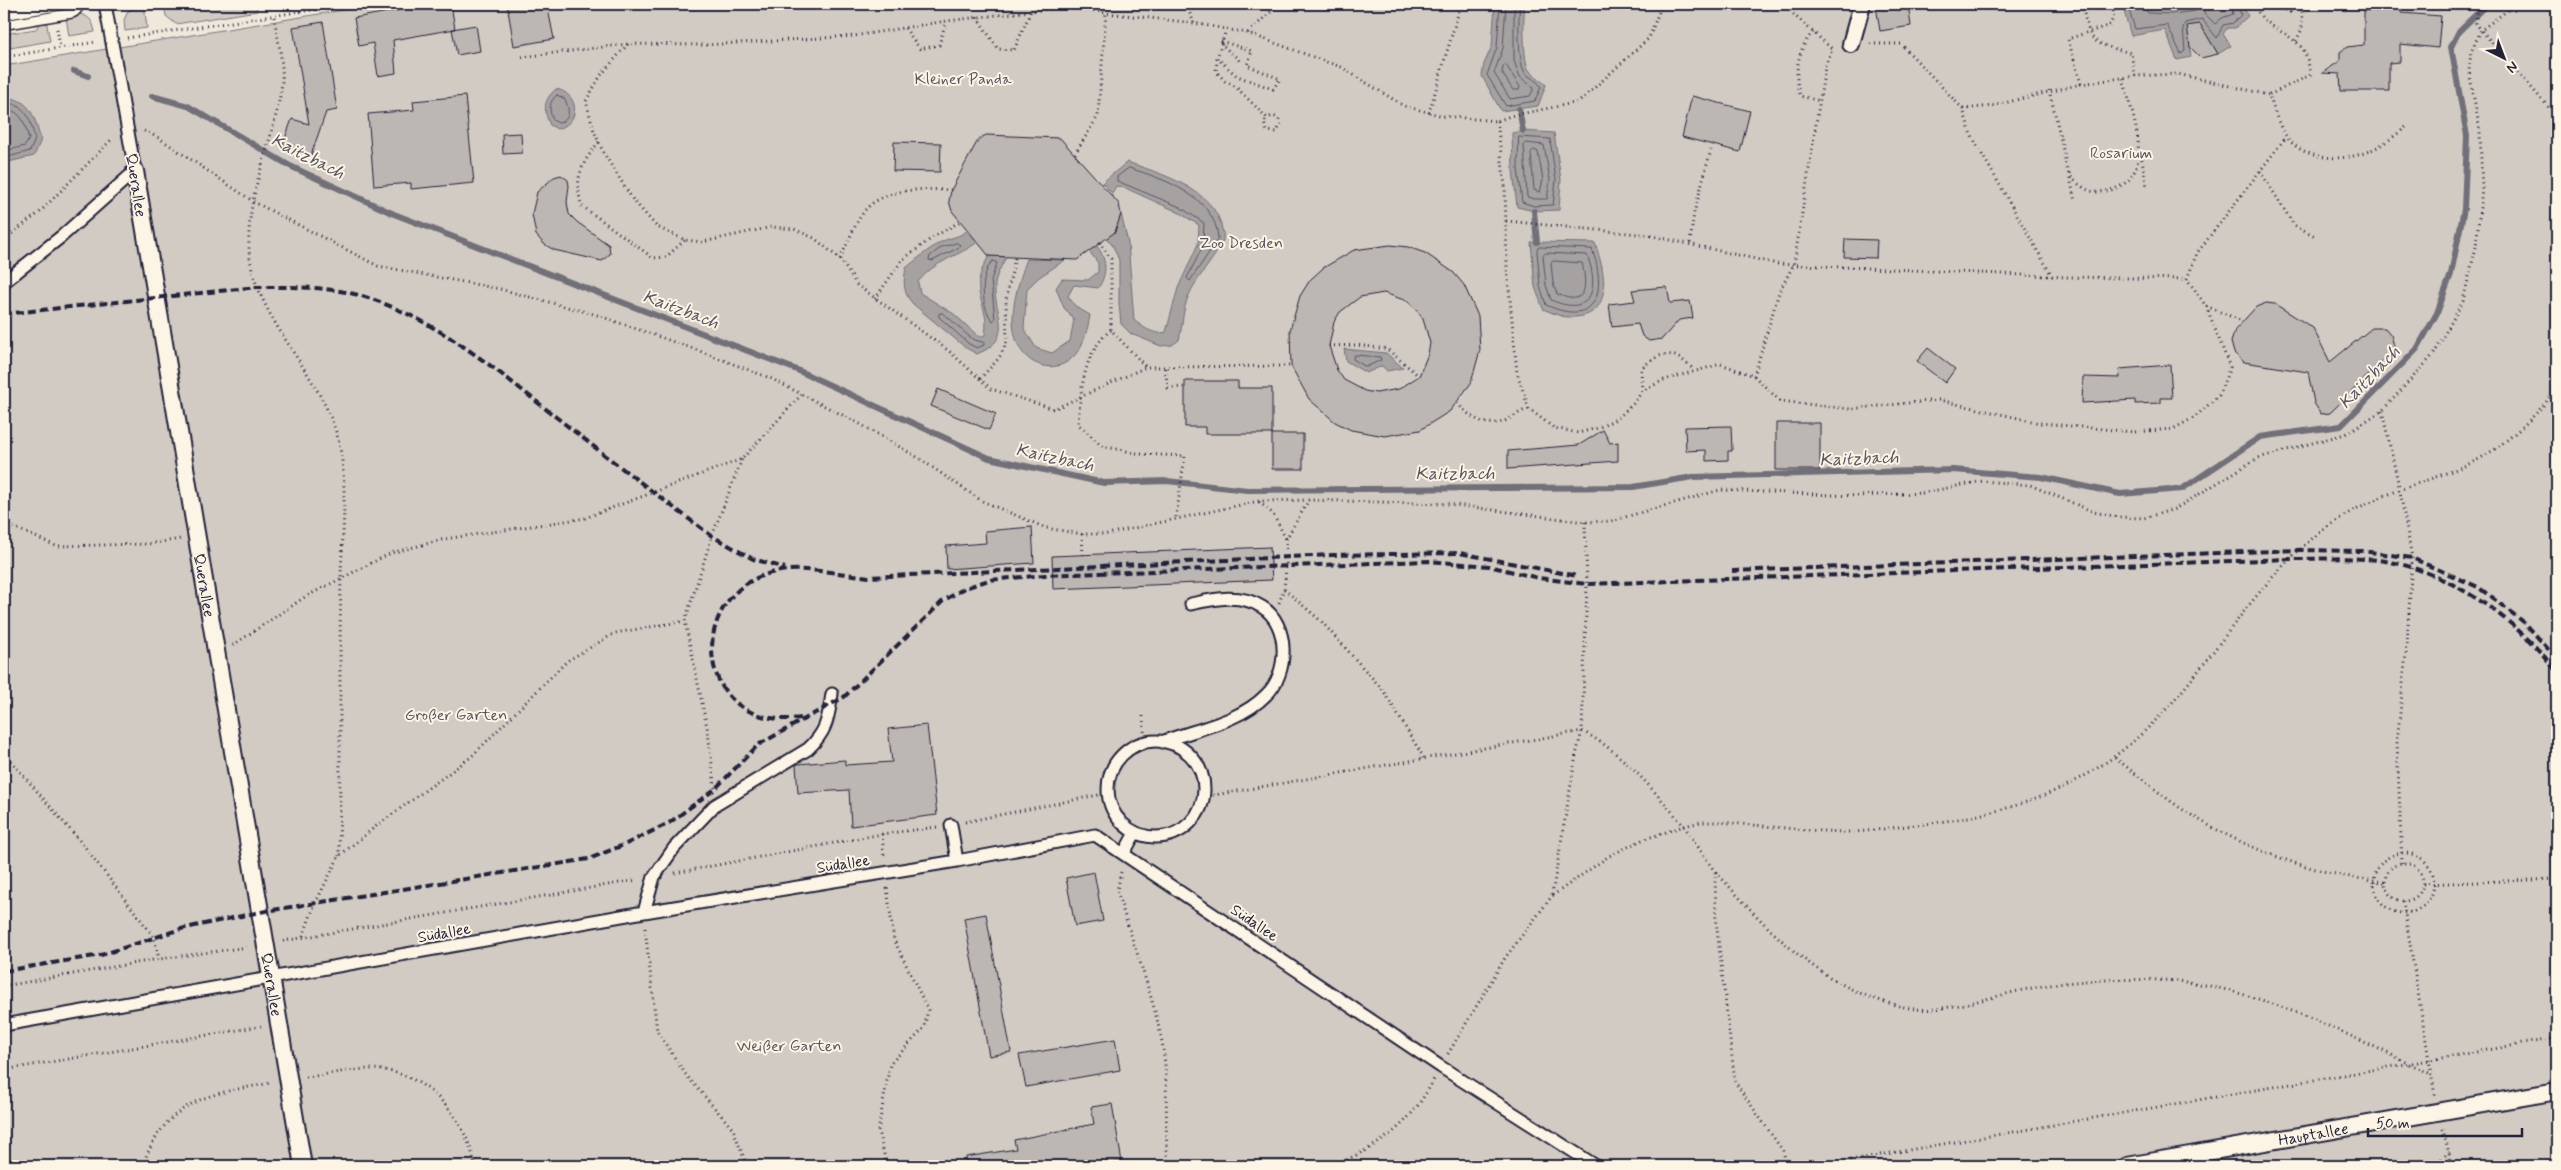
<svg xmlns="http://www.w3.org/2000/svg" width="2561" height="1170" font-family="Mynerve,sans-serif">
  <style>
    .green { fill: #d1cbc3; stroke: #7a767f }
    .water { fill: #a6a2a2; stroke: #716f79 }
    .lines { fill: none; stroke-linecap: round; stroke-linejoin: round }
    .shore { stroke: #575564; stroke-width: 1 }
    .stream { stroke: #716f79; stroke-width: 6 }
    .building { fill: #bcb7b3; stroke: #22223b; fill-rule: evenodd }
    .service-casing { stroke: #22223b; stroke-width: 15 }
    .pedestrian-casing { stroke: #22223b; stroke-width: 20 }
    .secondary-casing { stroke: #22223b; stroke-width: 31 }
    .path { stroke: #22223b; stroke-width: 3; stroke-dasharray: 1 4; stroke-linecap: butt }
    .service { stroke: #fcf5e5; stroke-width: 11 }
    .pedestrian { stroke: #fcf5e5; stroke-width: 16 }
    .secondary { stroke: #fcf5e5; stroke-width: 28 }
    .tram { stroke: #22223b; stroke-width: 1 }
    .rail { stroke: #22223b; stroke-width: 4; stroke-dasharray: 8 4; stroke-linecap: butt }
    .labels { text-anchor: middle; stroke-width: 4; stroke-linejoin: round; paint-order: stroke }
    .park-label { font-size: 16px; fill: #575564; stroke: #fcf5e5 }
    .street-label { font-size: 16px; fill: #22223b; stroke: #fcf5e5 }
    .water-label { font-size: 18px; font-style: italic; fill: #575564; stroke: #fcf5e5 }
  </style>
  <rect width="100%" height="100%" fill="#efe8db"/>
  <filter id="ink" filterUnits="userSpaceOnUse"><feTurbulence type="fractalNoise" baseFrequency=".02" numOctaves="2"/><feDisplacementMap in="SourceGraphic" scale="10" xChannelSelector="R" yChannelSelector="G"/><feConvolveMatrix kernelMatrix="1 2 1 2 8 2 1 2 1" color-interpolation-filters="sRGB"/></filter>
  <g filter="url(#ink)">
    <path class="green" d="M144 4 147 28 125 31 124 20 128 11Z
      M164 4H256L257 11 176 24 166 16Z
      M380 4H2557V1166H4V66Z
      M80 14C90 17 93 21 95 32L69 36 66 17Z
      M46 20 50 41 4 49V34L36 29 41 21Z"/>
    <path class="water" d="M1495 4H1525C1523 15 1523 62 1529 70 1533 76 1541 78 1546 85L1538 106 1501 111 1482 76 1484 64 1492 46Z
      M2122 4H2147L2150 8 2171 9 2204 4H2242L2248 16 2235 28H2227L2223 34 2231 46 2218 54 2200 24 2188 26 2191 57 2177 60 2165 30 2131 36Z
      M556 89C579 93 582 123 557 129L550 125C543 110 543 100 556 89Z
      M4 97C32 99 34 117 41 140L34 156 4 163Z
      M1523 131 1554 133 1561 180 1559 210 1534 211 1517 207 1513 170 1512 133Z
      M1127 162C1160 173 1216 190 1222 229 1223 232 1224 237 1223 240 1218 255 1196 278 1189 295 1182 310 1183 325 1179 340L1172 345 1161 346 1131 334 1121 324 1119 304V260L1113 246 1105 237 1115 232 1121 214 1128 243 1134 320C1142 327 1155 336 1166 332L1178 288 1198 244 1199 225 1178 212 1123 187 1116 186 1112 193 1102 183Z
      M968 230 978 242C957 257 934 261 918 282L920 293 954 314 979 337 985 335C991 301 965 295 989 256L1006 257C1003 264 998 271 996 279 989 308 1020 337 977 354L966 348 913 304C903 293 903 283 906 268 916 260 927 250 939 243 949 237 959 238 968 230Z
      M1531 242 1595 243C1605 272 1616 319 1569 317 1560 317 1551 312 1543 309L1535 287Z
      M1096 245C1107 258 1108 274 1098 288L1074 285 1068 296 1076 307 1090 315C1088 328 1084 345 1075 355 1057 376 1026 367 1017 342 1007 315 1018 284 1027 259L1065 260 1038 278 1027 289 1024 328 1036 348 1052 353 1070 341 1074 319 1064 308 1056 288 1062 279 1088 280 1098 272V263L1089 251Z
      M1344 349 1386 353 1403 368 1387 371 1382 366 1366 373 1346 361Z"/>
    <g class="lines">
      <path class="shore" d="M1500 4 1497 47 1487 75 1506 106 1535 101 1541 87C1537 79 1528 78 1524 71 1518 59 1518 18 1520 4
        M1506 4 1503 48 1494 73 1510 99 1530 96 1534 88 1520 77 1514 61V4
        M2127 4 2135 29 2167 25 2181 54 2185 51 2183 28 2185 23 2202 19 2217 38 2223 25 2233 23 2241 15 2238 4
        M2143 4 2148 13 2171 14 2196 11 2199 4
        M2206 4 2204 13 2215 24 2222 18 2233 14 2231 4
        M1506 65 1520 87 1519 90H1513L1502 73 1503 67Z
        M557 95 565 99C569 109 572 120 558 123L553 120C549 111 548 102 557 95Z
        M4 102C28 105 30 119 35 140L30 151 4 158
        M4 108C23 112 24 122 29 139L25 146 4 151
        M1519 137 1550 139 1556 180 1553 205 1534 206 1522 202 1518 169Z
        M1526 143 1544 145 1550 180 1547 199H1535L1527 197 1524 145Z
        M1534 150 1538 152 1543 180 1540 192 1534 190 1531 153Z
        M1129 168C1162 178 1217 197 1218 239L1190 281 1187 278 1203 246 1204 223 1180 207 1117 181V177Z
        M957 243 960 245 958 248 932 261 929 260 930 256 942 247Z
        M1539 247 1592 249C1607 291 1598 328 1546 305L1540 286 1537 250Z
        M1546 253 1587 255C1600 288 1592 318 1551 300L1546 285 1543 256Z
        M993 261 997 263 991 280 995 319 993 321C981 309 979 273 993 261Z
        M1554 261 1582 263C1587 285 1588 308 1557 294L1553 283 1551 263Z
        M942 313C956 321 968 342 984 342V345L977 348 969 344 939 317V314Z
        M1355 355 1380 357 1381 360 1366 367 1353 359Z"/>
      <path class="stream" d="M74 71 88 76
        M152 96 188 106 290 166 394 214 797 370 989 458 1104 483 1167 481 1247 490 1633 487 1693 477 1953 470 2041 477 2120 494 2182 489 2260 437 2341 426 2417 349 2437 313 2451 274 2464 209 2467 136 2451 47 2459 31 2487 4
        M1519 109 1523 131
        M1534 211 1537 242"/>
    </g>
    <path class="building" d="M434 4H451L455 29 393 40 396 73 378 76 373 43 359 46 354 18Z
      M507 4H547L554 39 514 46Z
      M1890 4H1908L1911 26 1880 31 1876 6Z
      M2379 4H2401V13L2441 16 2438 48 2400 44V62L2389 63V91H2341L2340 74 2322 73 2340 61V52L2347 47 2364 45V10L2378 11Z
      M323 22 337 110 326 112 311 155 283 144 292 119 309 124 293 27Z
      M2200 24 2218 54 2201 58 2190 47 2187 26Z
      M476 25 480 51 457 55 452 29Z
      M465 96 474 183 411 189V183L374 186 368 114 414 110 413 101Z
      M1692 96 1750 111 1740 152 1682 137Z
      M521 133 522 153 503 154 502 134Z
      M986 135 1060 138 1119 204 1121 214 1115 232 1077 260 989 256 952 211 949 201 951 190 978 140Z
      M894 142 941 143 940 172 893 171Z
      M561 175 568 180 569 186 567 202 569 214 577 222 609 245 610 254 602 261 554 250 544 244 536 235 532 214 537 192 554 177Z
      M1845 239 1877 240 1876 258 1844 257Z
      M1390 245 1408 247 1425 253 1453 272 1464 285 1478 316 1480 350 1471 383 1450 411 1420 430 1385 436 1351 430 1335 422 1309 399 1291 366 1290 330 1300 296 1310 280 1323 268 1354 250ZM1384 293 1407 301 1416 309 1423 319 1430 343 1428 354 1419 376 1399 389 1376 393 1365 391 1344 380 1337 370 1329 346 1334 322 1340 312 1360 297Z
      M1667 287 1670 303 1690 301 1693 318 1679 320 1662 339 1649 341 1642 336 1638 324 1612 327 1609 304 1635 301 1632 290Z
      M2266 303 2275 304 2313 328 2330 362 2372 328H2385L2391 335 2395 349 2330 413 2321 414 2314 403 2308 372 2244 362 2234 353 2231 342 2235 330 2256 307Z
      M1928 348 1955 369 1945 383 1917 361Z
      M2170 365 2172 398H2161V403L2135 404V400L2082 403 2083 377 2120 378 2119 369Z
      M1185 381H1238V388H1272V434H1205V427H1185Z
      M938 389 996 414 989 430 931 406Z
      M1776 423H1820V470H1776Z
      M1731 426 1732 451H1728V460L1706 461V450L1686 451 1685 427Z
      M1603 430 1610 443 1618 442V461L1508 469V451L1579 445Z
      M1272 434H1303V469H1272Z
      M1032 527 1034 563 947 569 946 546 986 543 985 531Z
      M1270 547 1272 580 1053 589 1052 556Z
      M927 725 937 815 851 826 849 790 798 793 796 765 798 764 845 760V765L892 762 888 729Z
      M1094 872 1103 921 1075 926 1066 878Z
      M986 914 1011 1052 989 1056 964 918Z
      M1115 1039 1120 1070 1026 1087 1019 1055Z
      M1112 1104 1122 1162 1096 1166H967L966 1157 1016 1149 1014 1140 1094 1124 1091 1107Z"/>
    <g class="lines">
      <g class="service-casing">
        <path id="service" d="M4 282 62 236 135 171 105 4
          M1108 789a48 48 0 1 1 96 0a48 48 0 1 1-96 0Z
          M1162 742C1196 729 1240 722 1266 695 1289 674 1290 624 1262 607 1240 593 1214 599 1191 604
          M951 825 957 861
          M1124 853 1135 833
          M644 912 654 877 674 848 714 806 808 749C827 731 828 719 832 694
          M4 1025 644 912 957 861 1095 835 1441 1067 1596 1166"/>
      </g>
      <g class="pedestrian-casing">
        <g id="pedestrian">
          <path d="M1851 44 1862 4"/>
          <path id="s1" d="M135 171 303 1166"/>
          <path id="s2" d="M2127 1166 2557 1091"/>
        </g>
      </g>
      <g class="secondary-casing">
        <path id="secondary" d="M4 15 69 4"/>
      </g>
      <path class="path" d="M1186 4 1194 23
        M1782 4 1832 49
        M2082 4C2091 45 2090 42 2131 53L2135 76
        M2252 4C2257 10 2261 18 2267 22 2292 41 2307 40 2310 75L2269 95
        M2279 4 2280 9 2290 12 2289 4
        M2516 4 2481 30 2557 117
        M274 17C277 36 284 64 282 82 276 137 246 191 249 248 252 319 327 377 340 448 348 491 342 534 341 578 339 671 341 763 339 856
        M977 17 998 49 1014 50 1031 11
        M905 28 920 49 939 45 946 21
        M57 29 60 47
        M1813 32C1798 48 1793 75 1800 96L1820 101
        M1248 33 1276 7 1311 4
        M127 38 351 4
        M1221 41 1252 51 1247 65 1280 79 1273 89 1237 76 1217 58 1226 30
        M2296 41 2302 29V7
        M1221 42C1226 51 1235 54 1241 63
        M628 44 601 75 586 101 594 131 603 152 633 200 657 227 685 240 703 242 772 227 794 229 814 238 840 259 857 285 949 351 991 389 1054 409 1146 367 1291 366
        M1870 44H1901L1963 109 1971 135 2052 276
        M4 57 96 42
        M522 57 628 44 705 45 854 36 946 21 1074 6 1106 13 1194 23 1247 33 1341 67 1404 106 1443 116 1497 121 1510 116 1579 102 1649 38 1662 4
        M1217 59 1216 71 1225 81 1236 87 1267 118 1273 116 1278 118 1281 123 1277 132 1267 131 1264 123 1267 118
        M2081 84 2068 39 2110 25 2114 15 2112 4
        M2049 90C2054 110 2059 130 2063 150 2065 156 2065 165 2068 172 2073 182 2088 193 2099 192 2163 186 2132 117 2123 77
        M1963 109 1992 106 2081 84 2135 76 2178 74 2269 95C2274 108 2278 126 2287 137 2301 158 2335 161 2358 155 2376 150 2393 138 2407 126
        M1429 113 1461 4
        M1497 121 1505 186 1507 268 1517 372 1529 409 1554 428 1578 433 1598 428 1618 418 1634 403 1642 391 1664 380 1721 364 1754 376 1780 401 1850 409 1939 400 2040 423 2134 432 2173 429 2195 417 2219 395 2230 367 2206 306 2187 279
        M144 131 159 138 254 202 378 266 500 289 597 315 694 349 770 378 860 424 917 457 982 501 1046 528 1082 534H1107L1259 501 1309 500 1448 504 1585 522 1611 521 1720 490 1856 496 1922 493 1983 481 2030 485 2094 512 2118 517 2144 518 2175 509 2258 458 2345 434 2382 411 2434 354 2463 301 2476 247 2482 189 2480 131 2469 71 2471 52 2481 30 2476 23 2478 4
        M599 142C582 163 573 178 582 206L653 258 666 257 685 240
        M1075 154 1098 116 1106 13
        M2141 154 2147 187
        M2260 171 2294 225 2315 236
        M2069 173 2075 201
        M1506 221 1648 235 1778 264 2069 277 2187 279
        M4 240 40 212 113 138
        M1099 242 1111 259V330L1146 367
        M1690 243 1694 213 1711 150
        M840 259C847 245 857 217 868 207 890 187 924 189 951 190
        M2187 279 2197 253 2286 137
        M875 299 902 260 932 238 961 221
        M2206 306 2242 321
        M1111 330C1083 352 1081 390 1078 424L1102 446 1141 454 1185 456 1176 517
        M1329 346 1357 345 1387 349 1419 376
        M1165 368 1168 388 1185 387
        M1754 376 1779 292 1794 264 1825 67 1832 49
        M980 379 999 358 1007 342 1006 299 1015 258
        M1642 391 1641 369C1662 349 1674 350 1694 370
        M1457 403C1471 418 1486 429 1507 420 1515 416 1520 411 1529 409
        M2382 411 2400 491 2412 558 2407 644 2397 742 2402 863
        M1259 502 1273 514 1286 539
        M4 523 56 546 147 544 181 539
        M1082 534 1083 555
        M1284 589 1321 621 1383 690 1425 760
        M1279 603 1284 589 1287 557 1286 539 1309 500
        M233 645 305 597 391 553 445 539 585 518 742 459 802 394
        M1143 716 1145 743
        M4 753 85 847 154 937 159 959
        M2115 758C2139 776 2163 797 2188 813 2247 850 2316 875 2385 882
        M715 788 708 732 685 621 712 536 742 459
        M1203 797 1582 731C1624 753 1654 791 1684 826L1701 822H1717C1760 825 1804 831 1847 832 1867 832 1888 828 1907 826 2020 814 2101 786 2176 698 2227 639 2268 567 2333 523 2374 494 2426 483 2471 463 2500 450 2541 413 2557 387
        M965 822 1108 793
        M882 834 884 857
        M2374 883a30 30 0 1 1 60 0a30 30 0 1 1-60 0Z
        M2385 882a19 19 0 1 1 38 0a19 19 0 1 1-38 0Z
        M1121 872 1117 891C1131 938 1151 989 1161 1037 1170 1080 1164 1123 1168 1166
        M1716 872C1764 925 1813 981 1885 1002 1901 1007 1918 1011 1935 1009 1971 1005 2007 992 2043 986 2088 979 2132 978 2177 981 2260 989 2356 1038 2431 1074
        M675 873 882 834 937 827
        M2423 884 2557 879
        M887 888 894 940 928 1010 924 1028 890 1064 878 1131 887 1166
        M1552 895 1576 755 1582 731 1587 584 1585 522
        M2403 901 2435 1096
        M645 928 657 1031 686 1075 733 1129 747 1166
        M303 936 315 904 339 856 375 827 471 757 567 661 615 633 685 621
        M283 941 637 880
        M4 986 159 959 248 947
        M1448 1054 1505 958 1552 896 1609 856 1642 840 1684 826 1715 872 1716 921 1735 1082 1783 1151 1787 1166
        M4 1070 261 1026
        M306 1077C327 1075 350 1069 371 1069 425 1070 466 1116 475 1166
        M2443 1129 2452 1166
        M143 1166C145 1157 149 1150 154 1141 180 1095 223 1092 271 1083
        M1333 1166C1381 1145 1409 1127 1434 1079
        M1816 1166 2557 1038
        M2434 1166 2449 1152"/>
      <use href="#service" class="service"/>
      <use href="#pedestrian" class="pedestrian"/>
      <use href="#secondary" class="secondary"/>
      <path class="tram" d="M4 8 27 4
        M4 20 97 4"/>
      <path class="rail" d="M4 314 257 287C291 287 328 286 362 296 437 319 495 369 556 417 607 457 659 497 712 536L753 559 785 568
        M1732 571 2298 550 2363 551 2412 558 2478 587 2525 623 2557 659
        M801 718C692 733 683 592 775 572 801 566 842 574 869 577L1332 555 1460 553 1577 576
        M4 971 101 955 181 929 260 912 589 859 626 844 669 823 715 789 758 745 844 697 943 601 965 588 989 580 1045 575 1428 561 1489 566 1538 578 1587 584 2290 559C2319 559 2349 557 2378 560 2445 568 2517 619 2557 672"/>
    </g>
  </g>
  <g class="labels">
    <g class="park-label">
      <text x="963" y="84">Kleiner Panda</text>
      <text x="2121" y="158">Rosarium</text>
      <text x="1241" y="248">Zoo Dresden</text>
      <text x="456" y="720">Großer Garten</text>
      <text x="789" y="1051">Weißer Garten</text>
    </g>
    <g class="street-label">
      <text transform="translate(137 185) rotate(81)" y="6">Querallee</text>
      <text dy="6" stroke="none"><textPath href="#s1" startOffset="420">Querallee</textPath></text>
      <text transform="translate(843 863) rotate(-9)" y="6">Südallee</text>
      <text transform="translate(1255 922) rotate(34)" y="6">Südallee</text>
      <text transform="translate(444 932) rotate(-10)" y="6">Südallee</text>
      <text dy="6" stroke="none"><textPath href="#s1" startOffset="825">Querallee</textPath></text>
      <text dy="6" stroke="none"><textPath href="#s2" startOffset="189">Hauptallee</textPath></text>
    </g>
    <g class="water-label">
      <text transform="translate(308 156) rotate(27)" y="6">Kaitzbach</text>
      <text transform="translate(681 309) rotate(21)" y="6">Kaitzbach</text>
      <text transform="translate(2369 377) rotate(-46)" y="6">Kaitzbach</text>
      <text transform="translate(1055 457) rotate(12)" y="6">Kaitzbach</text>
      <text transform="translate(1859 458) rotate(-2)" y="6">Kaitzbach</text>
      <text x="1455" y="479">Kaitzbach</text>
    </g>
  </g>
  <rect width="2561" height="1170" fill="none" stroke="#fcf5e5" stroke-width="20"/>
  <rect x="10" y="10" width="2541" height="1150" fill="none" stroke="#22223b" stroke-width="2" filter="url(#ink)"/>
  <g transform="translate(2504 58) rotate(138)" stroke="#fcf5e5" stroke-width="4" paint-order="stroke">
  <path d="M0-4L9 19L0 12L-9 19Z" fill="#22223b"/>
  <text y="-8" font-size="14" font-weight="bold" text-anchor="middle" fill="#22223b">N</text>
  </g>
  <path d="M2368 1128v8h154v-8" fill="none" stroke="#22223b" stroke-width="2.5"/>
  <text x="2376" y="1128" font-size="15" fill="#22223b" stroke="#fcf5e5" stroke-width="4" paint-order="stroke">50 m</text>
</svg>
